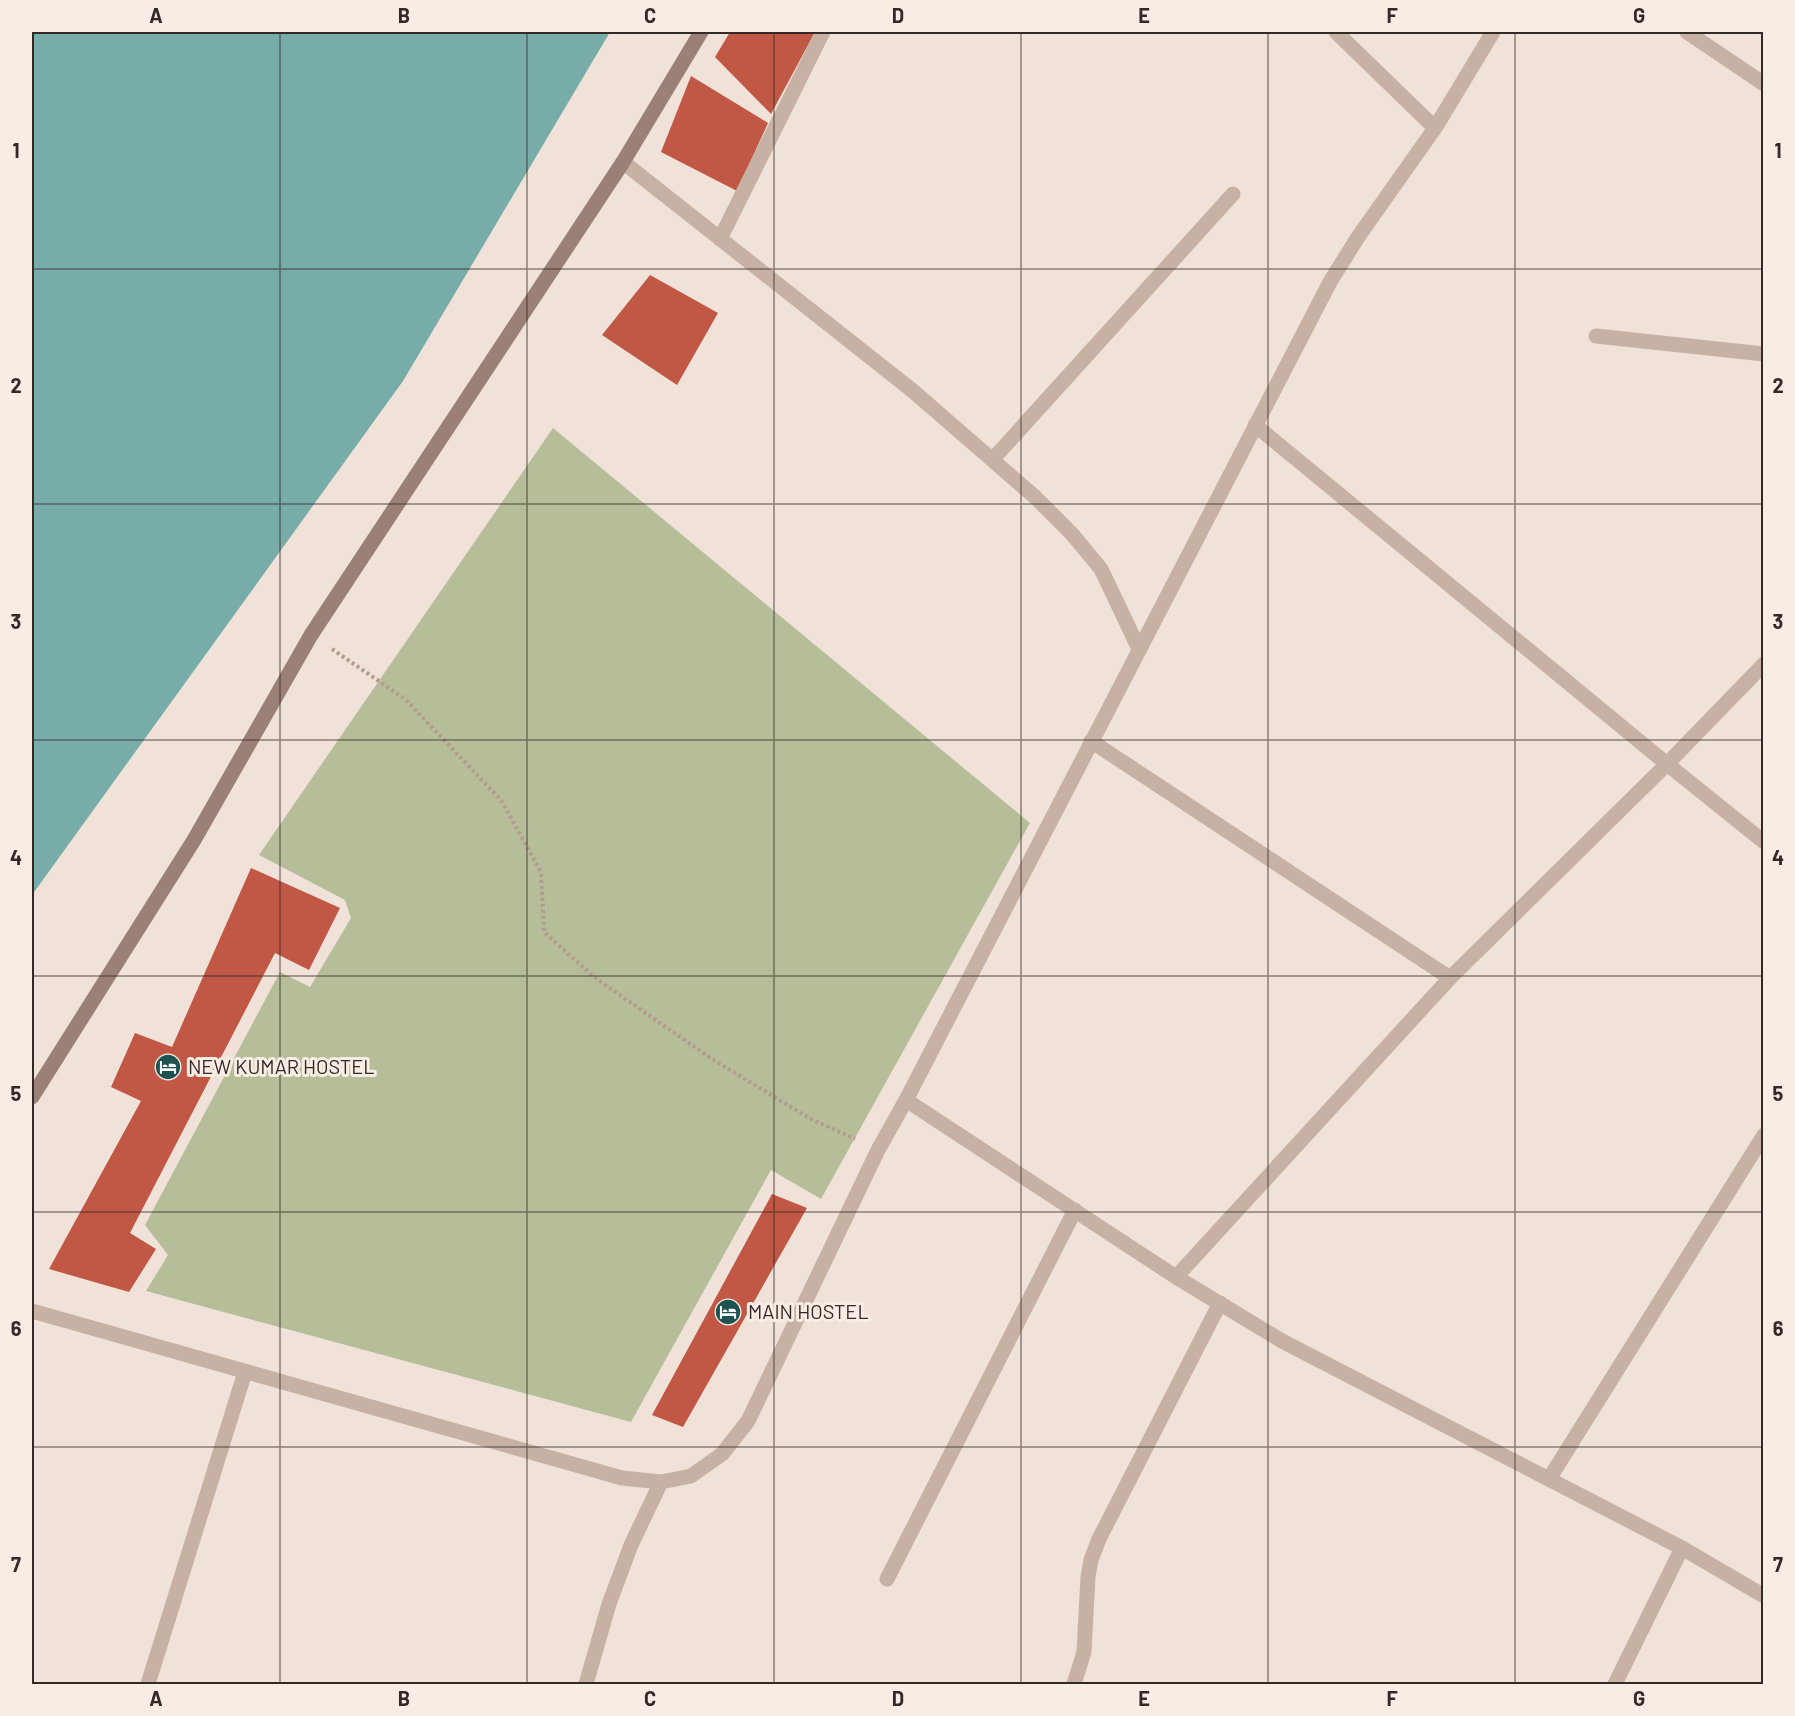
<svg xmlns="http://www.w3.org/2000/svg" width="1795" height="1716" font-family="Barlow,sans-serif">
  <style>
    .green { fill: #b5be99 }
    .water { fill: #78aca9 }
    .building { fill: #c15745 }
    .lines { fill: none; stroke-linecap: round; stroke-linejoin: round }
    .path { stroke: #b39b8f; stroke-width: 4; stroke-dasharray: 3 3; stroke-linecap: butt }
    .street { stroke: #c7b1a5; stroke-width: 15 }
    .secondary { stroke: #9a8077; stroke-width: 15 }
    .grid { fill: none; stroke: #332926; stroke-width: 1.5; stroke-opacity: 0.55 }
    .labels { text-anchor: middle; stroke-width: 6; stroke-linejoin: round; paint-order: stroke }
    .poi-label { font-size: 20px; fill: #332926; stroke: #f8ede4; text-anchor: start }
    .neatline { fill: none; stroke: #332926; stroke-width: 2 }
    .grid-label { font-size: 20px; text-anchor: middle; font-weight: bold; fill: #332926 }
  </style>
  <rect width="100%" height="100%" fill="#f0e2d8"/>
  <path class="green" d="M553 428 1030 823 821 1199 771 1170 631 1422 146 1291 168 1255 145 1225 280 972 310 987 351 918 345 900 259 855Z"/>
  <path class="water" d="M32 32H610L403 381 32 895Z"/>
  <path class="building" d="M730 32H815L771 114 715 57Z
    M691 76 768 123 737 191 661 152Z
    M650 275 718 313 677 385 602 335Z
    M251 868 340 908 309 970 275 953 130 1233 156 1249 129 1292 49 1269 141 1101 111 1087 135 1033 172 1047Z
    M772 1194 807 1208 683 1427 652 1415Z"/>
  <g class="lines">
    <path class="path" d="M332 649 405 699 501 800 541 872 544 932 594 977 709 1057 809 1118 855 1139"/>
    <path class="street" d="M1336 32 1435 128
      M1687 32 1764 84
      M623 162 913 391 1035 497 1072 534 1101 569 1139 649
      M720 239 823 32
      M1596 336 1764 354
      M1255 425 1667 764 1764 842
      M992 460 1233 194
      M1091 741 1450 978
      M906 1100 1330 282 1358 237 1435 128 1493 32
      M1176 1277 1450 978 1667 764 1764 664
      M32 1311 622 1478 661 1482 691 1476 722 1454 748 1421 878 1150 906 1100 1176 1277 1282 1341 1682 1548 1764 1596
      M1549 1479 1764 1135
      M887 1579 1075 1210
      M148 1684 245 1372
      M586 1684 609 1604 631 1545 661 1482
      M1074 1684 1084 1652 1088 1577 1091 1560 1099 1539 1220 1303
      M1615 1684 1682 1548"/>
    <path class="secondary" d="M32 1097 194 840 311 635 623 162 701 32"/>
  </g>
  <path class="grid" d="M280 32V1684M527 32V1684M774 32V1684M1021 32V1684M1268 32V1684M1515 32V1684M32 269H1764M32 504H1764M32 740H1764M32 976H1764M32 1212H1764M32 1447H1764"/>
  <defs>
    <g id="hotel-disc" transform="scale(1.35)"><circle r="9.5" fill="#1d5351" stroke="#f8ede4"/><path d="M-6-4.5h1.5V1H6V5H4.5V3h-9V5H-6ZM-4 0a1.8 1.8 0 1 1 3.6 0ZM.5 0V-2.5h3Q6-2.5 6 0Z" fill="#fff"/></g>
  </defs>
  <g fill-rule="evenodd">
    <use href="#hotel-disc" x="168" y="1067"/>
    <use href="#hotel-disc" x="728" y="1312"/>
  </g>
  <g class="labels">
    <g class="poi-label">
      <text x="188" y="1074">NEW KUMAR HOSTEL</text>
      <text x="748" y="1319">MAIN HOSTEL</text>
    </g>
  </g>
  <rect width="1795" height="1716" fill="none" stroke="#f8ede4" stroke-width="66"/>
  <rect x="33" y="33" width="1729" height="1650" class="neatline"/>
  <g class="grid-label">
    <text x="156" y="23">A</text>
    <text x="404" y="23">B</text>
    <text x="650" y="23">C</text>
    <text x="898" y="23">D</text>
    <text x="1144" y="23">E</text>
    <text x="1392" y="23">F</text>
    <text x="1639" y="23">G</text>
    <text x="16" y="158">1</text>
    <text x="1778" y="158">1</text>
    <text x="16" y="393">2</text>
    <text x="1778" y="393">2</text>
    <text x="16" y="629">3</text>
    <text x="1778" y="629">3</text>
    <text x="16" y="865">4</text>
    <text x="1778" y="865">4</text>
    <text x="16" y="1101">5</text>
    <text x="1778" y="1101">5</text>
    <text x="16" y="1336">6</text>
    <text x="1778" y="1336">6</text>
    <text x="16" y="1572">7</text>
    <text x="1778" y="1572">7</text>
    <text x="156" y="1706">A</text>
    <text x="404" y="1706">B</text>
    <text x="650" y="1706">C</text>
    <text x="898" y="1706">D</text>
    <text x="1144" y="1706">E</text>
    <text x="1392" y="1706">F</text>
    <text x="1639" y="1706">G</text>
  </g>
</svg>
